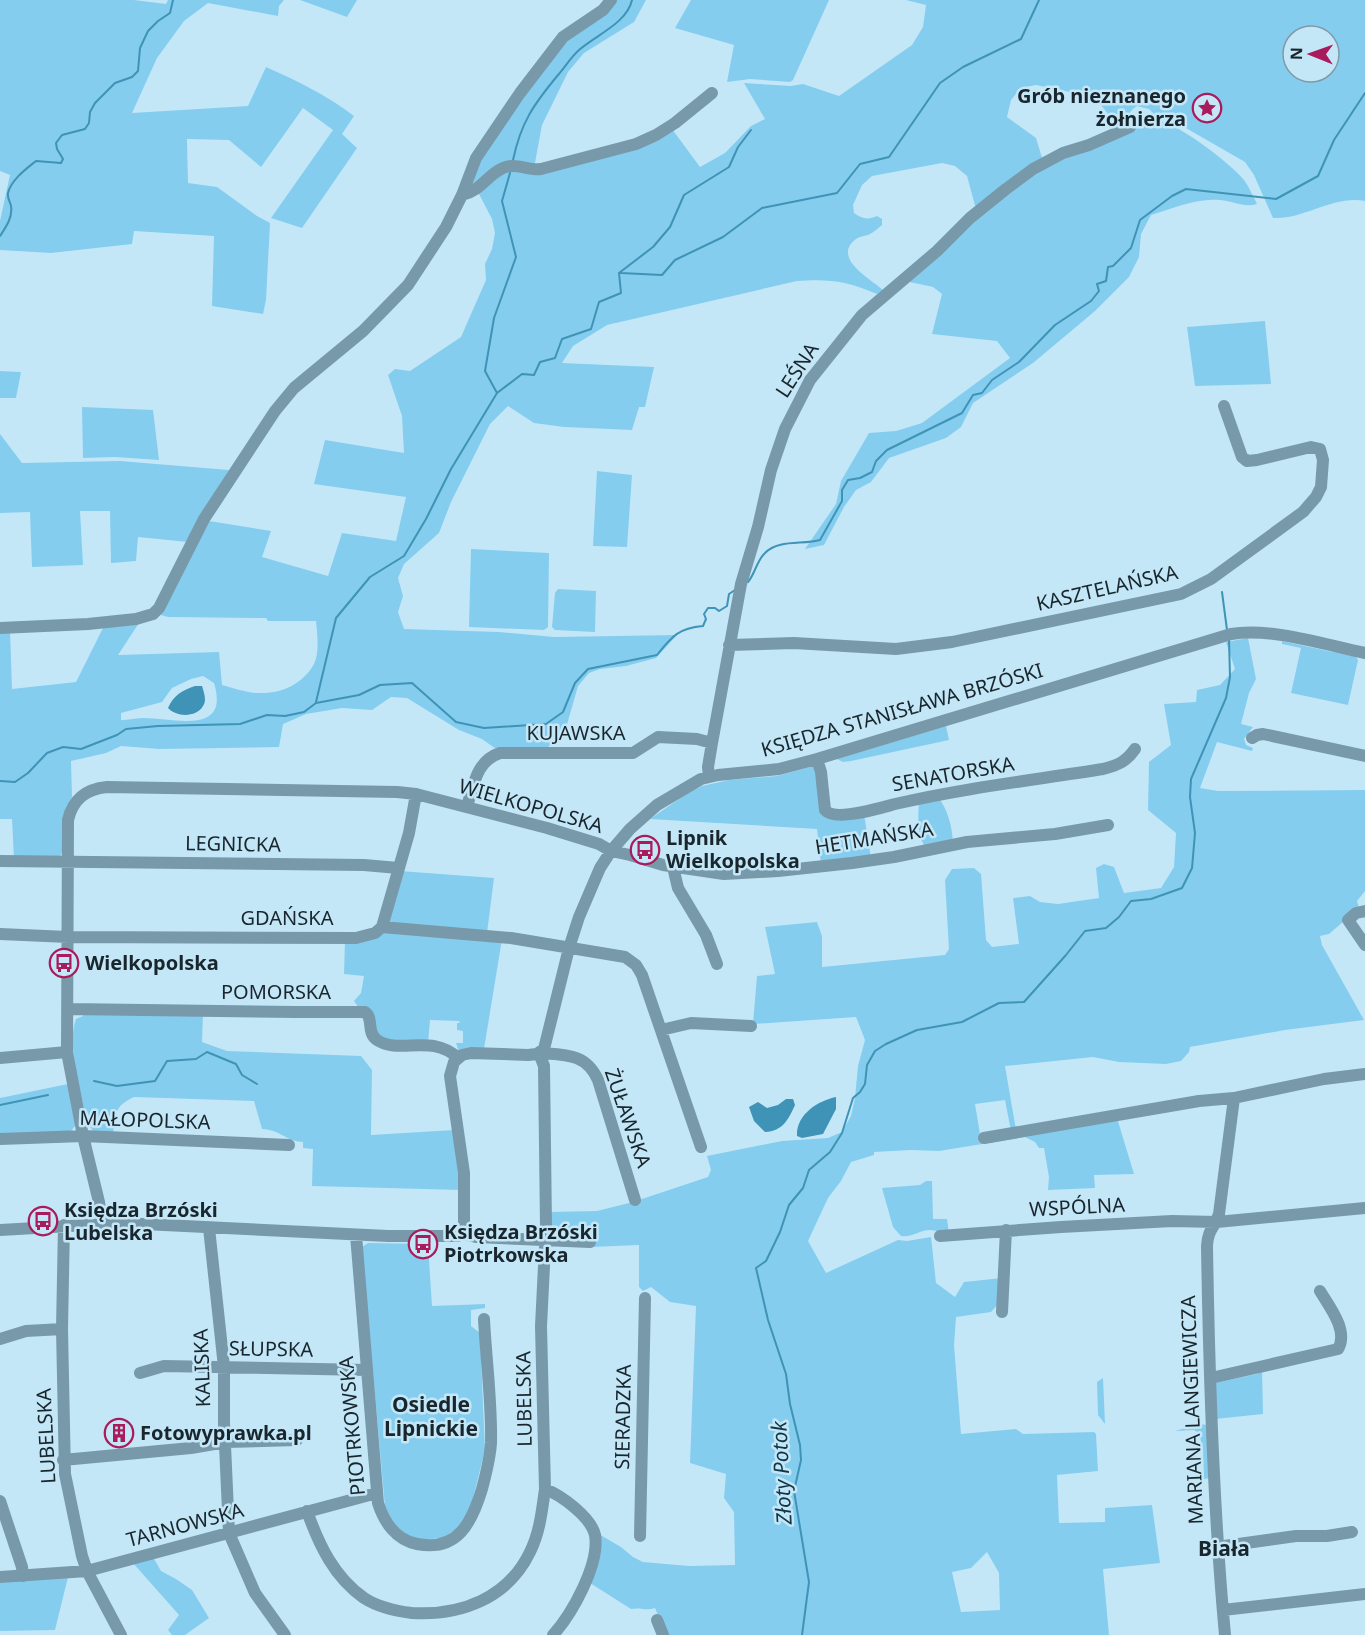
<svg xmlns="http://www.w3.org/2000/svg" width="1365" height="1635" font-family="'Noto Sans',sans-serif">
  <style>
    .green { fill: #85cdef; fill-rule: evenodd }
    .water { fill: #3e93b6 }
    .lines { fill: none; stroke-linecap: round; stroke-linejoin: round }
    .stream { stroke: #3e93b6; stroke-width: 2 }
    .minor { stroke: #7899a9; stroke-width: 12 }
    .labels { text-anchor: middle; stroke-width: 5; stroke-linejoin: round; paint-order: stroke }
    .poi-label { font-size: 20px; font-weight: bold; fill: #19262d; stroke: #c4e7f8; text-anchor: start }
    .street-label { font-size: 20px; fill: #19262d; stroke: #c4e7f8 }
    .neighbourhood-label { font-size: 21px; font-weight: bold; fill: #19262d; stroke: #c4e7f8 }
    .water-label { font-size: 21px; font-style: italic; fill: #103646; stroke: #c4e7f8 }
  </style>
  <rect width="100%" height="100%" fill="#c4e7f8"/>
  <path class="green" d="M0 0H134L166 4 168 0H284L279 6 278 16 208 3 184 21 157 58 132 113 248 106 266 67C297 81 327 95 354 116L342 134 357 148 302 228 271 218 333 130 303 108 261 167 229 140 187 139 188 183 217 187 257 216 270 223 266 300 263 314 212 306 214 236 134 231 132 244 51 253 0 250V221L10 175 0 171Z
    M289 0H357L347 17 300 0Z
    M614 0H646L634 22 584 53 568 72 542 125 534 168 516 164 472 187 479 159 565 39Z
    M691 0H829L793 80 790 82 750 79 727 82 734 45 675 28Z
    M906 0H1365V201C1333 195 1304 220 1273 218L1254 175 1245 162 1165 116 1154 114 1149 109 1137 106C1129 111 1128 116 1129 125L1120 129 1097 100 1075 93 1036 85 1021 88 1011 100 1007 117 1036 138 1043 161 976 209 967 176 955 166 942 163 872 176 862 185 853 205 854 213C862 219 868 220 877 216L882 219V225C878 228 874 232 870 234 866 236 860 236 856 239 831 258 871 279 883 290L877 294C846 281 830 279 797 281L607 325 573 346 562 363 654 367 645 407H639L632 430 564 427 534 423 508 406 490 424 451 502 439 533 404 564 398 578 403 596 398 612 404 629 499 632 554 637 677 635 656 658 626 666 600 669 589 673 578 686 566 728 559 739 548 747 499 751 482 739 459 730 407 698 391 697 372 710 342 708 306 714 283 724 279 747 159 749 121 746 106 753 71 761 72 797 67 807 63 849 61 855 56 858 14 859 12 819H0V631L10 630 12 689 76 682 104 626 139 623 118 655 219 652 222 685C233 688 247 693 259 693 281 694 303 684 314 664 320 652 317 633 316 621H268L266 618 168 617 161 615 160 612 209 521 271 531 262 557 328 576 342 533 396 541 406 497 314 484 325 440 404 453 402 416 388 375 395 369 410 371 461 337 486 280 485 264 492 249 495 233 492 219 478 192 506 169 525 172 672 129 700 167 725 153 751 126 765 119 744 83 791 86 803 84 839 96 912 45 923 27 926 5ZM1293 36H1329V72H1293ZM203 676 214 683C230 736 174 718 144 718 137 718 129 720 121 720V713L162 702 172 688 191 679Z
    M1156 120C1177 122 1230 163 1244 180 1249 187 1253 196 1257 204 1243 208 1234 201 1220 200 1196 198 1174 208 1151 215L1141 234 1139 257 1129 277 1095 311 1033 363 973 403 961 427 946 438 889 458 871 482 856 490 844 507 824 545 805 549 836 504 841 481 869 433 896 431 922 423 1010 358 997 341 932 334 942 294 933 287 905 281 972 220 1035 171Z
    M1265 321 1271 384 1195 386 1187 327Z
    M0 371 21 372 16 398H0Z
    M82 407 153 410 159 460 115 457 83 458Z
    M0 434 22 463 120 461 229 470 188 542 138 537 136 561 111 563 110 511H80L83 565 32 567 30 512 0 513Z
    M597 471 632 475 627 547 593 546Z
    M471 549 549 553 548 627 544 630 469 627Z
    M558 589 596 591 595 632 555 630 552 627 555 593Z
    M1248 638 1256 679 1249 693 1241 724 1253 727 1244 739 1246 745 1253 748 1252 751 1217 742 1200 788 1218 791 1365 790V891L1357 901 1359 908 1329 934 1320 936 1322 945 1364 1020 1285 1030 1190 1047 1189 1052 1181 1061 1166 1064 1119 1062 1093 1057 1005 1066 1016 1130 1011 1131 1005 1100 975 1104 981 1140 1117 1118 1134 1174 1094 1175 1095 1188 1048 1190 1049 1177 1044 1148H1039L1035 1142 1025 1137 939 1151 911 1150 874 1152V1155L851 1162 841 1181 828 1198 808 1241 826 1273 898 1240 907 1241 931 1237 936 1283 955 1297 964 1282 1002 1278 1001 1301 991 1312 956 1317 954 1345 961 1434 1016 1429 1023 1434 1094 1432 1096 1434 1098 1471 1057 1475 1059 1523 1105 1522V1508L1152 1505 1160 1563 1103 1569 1109 1635H666L655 1608C647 1611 640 1607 631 1609L590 1583 597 1533 621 1547 633 1557 643 1562 689 1566 735 1565 734 1512 724 1498 726 1474 690 1463 696 1306 670 1302 651 1287 643 1291 639 1287V1245L591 1247 552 1238 551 1212 597 1211 633 1202 708 1177 711 1170 707 1156 782 1141 828 1138 842 1132 851 1116 855 1098 858 1066 865 1040 856 1017 753 1024 757 976 775 974 765 927 817 922 822 936V967L945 955 949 949 945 880 952 869 974 868 981 874 986 940 992 947 1019 944 1013 898 1030 896 1040 902 1058 904 1099 898 1096 868 1104 864 1114 867 1124 893 1161 888 1174 867 1176 833 1148 810 1149 762 1171 745 1164 704 1196 702 1197 690 1220 685 1235 669 1226 642ZM987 1552 999 1573 1000 1610 961 1612 952 1572 971 1568Z
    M1282 641 1356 657 1358 660 1348 705 1291 693 1301 648 1282 644Z
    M946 726 949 740 851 761 843 762 837 759Z
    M817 765 823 811 864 814 871 858 821 864 817 829 650 819 688 793 702 786 729 780 777 776Z
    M938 797C948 810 952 826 953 842L926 848C917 837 918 816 919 802Z
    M400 871 494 878 487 933 387 922Z
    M385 931 502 939 484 1049 459 1052 456 1043H463V1031L457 1030V1023H460L459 1021 430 1020 428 1043 380 1039 354 1001 361 993 364 976 344 974 345 940Z
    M83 1013 203 1014 202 1042 227 1051 361 1056 372 1070 371 1135 454 1130 461 1190 312 1186 313 1149 303 1148V1142C285 1141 281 1130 262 1129L254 1101 134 1097C114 1106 115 1115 113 1135L93 1131 87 1123C82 1094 66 1047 76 1019L83 1016Z
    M68 1084 75 1120V1126L71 1131 0 1137V1098Z
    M926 1181H932L933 1219H947L949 1233C942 1233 936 1230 930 1230 919 1230 912 1238 901 1236L893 1227 882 1188 920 1185Z
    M368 1243 428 1244 432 1306 485 1304V1308L471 1310V1326L480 1333 485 1450 470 1510 460 1526 444 1538 422 1540 407 1535 393 1524 385 1507 362 1247Z
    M1262 1369 1263 1414 1215 1419V1383L1257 1374Z
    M1103 1378 1105 1424 1098 1415 1097 1382Z
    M1200 1424 1207 1425 1210 1478 1204 1479 1203 1449 1199 1433 1194 1430 1175 1431Z
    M153 1557 161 1571 176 1579 192 1590 209 1618 185 1635H172L168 1630 179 1615 133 1563Z
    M68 1577 55 1630 0 1631V1580Z"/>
  <path class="water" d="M195 686H202C204 693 207 700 203 706 196 718 176 717 168 708 174 695 181 691 195 686Z
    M836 1097V1109L823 1134 802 1138 797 1136C796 1115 817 1101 836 1097Z
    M786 1099H793L795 1105C788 1120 783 1131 765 1132L754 1121 749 1107 758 1102 767 1108 778 1105Z"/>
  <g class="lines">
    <path class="stream" d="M513 160C521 122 534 104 558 75 565 67 571 57 579 50 596 35 627 23 632 0
      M0 236C6 227 13 217 11 206 10 201 7 198 8 193 11 180 26 169 36 161L61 163 63 159 57 149 56 143 62 135 85 129 89 123 90 112 95 103 115 83 132 77 138 71 140 48 148 31 158 21 170 13 173 0
      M621 273 662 275 675 260 723 237 762 208 837 193 860 164 889 157 940 83 963 67 1021 39 1039 0
      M497 393 485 371 494 318 516 257 502 201 510 173
      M748 582C755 574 757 560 765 553 778 539 803 545 820 540L842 501V490L848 480 860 478 872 472 876 461 887 450 962 413 973 395 982 393 992 380 1019 362 1055 325 1091 301 1099 291 1097 284 1106 281 1108 267 1113 266 1131 248 1140 220 1172 196 1186 189 1276 199 1318 176 1334 140 1365 93
      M1222 592 1227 630
      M316 702 336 618 370 577 404 556 426 519 451 469 497 393 522 374 534 375 540 362 555 358 562 339 591 329 599 302 621 293 619 273 653 247 670 227 684 195 729 167 738 147 751 130
      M0 781 15 782 28 773 47 753 63 747 81 749 117 735 126 729 158 726 240 724 267 715 285 716 304 712 316 703 359 695 380 685 412 683 456 722 484 728 546 724 563 712 575 683 588 669 657 655C672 636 679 628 703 626L706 619 704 614 708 608H715L719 611 727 606 729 594 735 590
      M94 1081 117 1086 155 1081 167 1061 196 1059 207 1052 236 1064 242 1075 257 1084
      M0 1105 48 1095
      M802 1635 809 1582 794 1491 801 1460 800 1445 790 1404 786 1374 768 1320 756 1268 766 1261 780 1232 789 1205 803 1188 809 1170 830 1152 842 1133 853 1098 860 1092 865 1084 867 1065 875 1051 886 1044 917 1030 962 1022 999 1003 1024 1002 1066 955 1085 931 1106 928 1119 917 1131 901 1151 899 1182 888 1192 868 1195 833 1190 797 1191 779 1226 698 1230 677 1229 639"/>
    <path class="minor" d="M462 195C482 190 487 175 503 168 514 162 529 171 541 169L636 144 656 135 675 123 712 93
      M0 628 88 624 136 619 153 614 159 608 204 519 275 411 294 388 363 331 408 285 446 227 462 195 476 158 520 93 563 37 603 10 611 0
      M729 645 794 643 896 649 952 642 1181 594 1211 579 1303 512 1316 497 1321 487 1323 460 1320 449 1311 447 1257 460 1247 461 1242 457 1224 406
      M1252 738 1257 735 1263 734 1365 756
      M817 759 821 772 825 810C835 822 880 808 895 804 964 788 1034 780 1103 769 1118 765 1126 762 1135 749
      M709 777 708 767 712 743 741 584 758 527 771 470 785 429 810 380 862 315 937 251 970 218 1006 189 1033 169 1063 153 1089 145 1130 127
      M467 806C474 785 476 761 500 753H633L658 737 697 739 712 743
      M0 861 364 865 398 868
      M673 867 678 888 706 935 717 964
      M1365 911 1356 913 1348 920 1365 945
      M382 927 409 833 416 794
      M0 934 68 937 356 938 375 933 382 927 511 938 625 957 636 965 642 975 701 1147
      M68 1009 295 1012H365C374 1018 366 1033 377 1040 400 1055 431 1033 458 1058
      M661 1030 691 1023 751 1026
      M0 1058 67 1052
      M984 1138 1199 1101 1234 1098
      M0 1139 83 1136 289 1145
      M102 1224 99 1202 83 1136 67 1052 68 820C73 799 86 789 107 787L397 792 416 794 547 828 599 844 611 851 630 855 663 865 724 874 778 871 852 863 894 857 967 842 1055 834 1108 825
      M64 1225 62 1329 65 1474 82 1556 87 1571 121 1635
      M209 1228 224 1367V1423L229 1533 255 1593 285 1635
      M0 1230 123 1223 388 1236H458L464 1225V1173L450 1076 454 1062 462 1055 471 1053 528 1055 537 1054 544 1049 569 948 579 917 600 868 611 851 630 829 657 805 701 779 718 775 779 769 817 759 1231 634C1270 627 1326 645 1365 653
      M461 1233 476 1237 590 1242
      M356 1235 378 1503C384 1522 396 1540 417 1544 458 1552 472 1522 482 1489 486 1474 490 1459 491 1443 492 1402 486 1360 484 1319
      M940 1236 1061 1227 1172 1221 1217 1222 1365 1208
      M1002 1312 1006 1230
      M0 1339 26 1331 62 1329
      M140 1373 164 1366 367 1370
      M1211 1378 1338 1349C1349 1331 1329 1306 1320 1291
      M63 1460 191 1448 226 1442 297 1440
      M545 1489C561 1495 591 1517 595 1535 600 1564 572 1614 553 1635
      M0 1501 22 1567 23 1576
      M307 1511C319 1545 334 1577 364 1598 378 1607 395 1611 412 1613 461 1616 508 1598 530 1552 540 1532 542 1510 545 1489L541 1326 546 1226 544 1066 539 1053C565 1055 586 1053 598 1080L635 1200
      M640 1536 645 1298
      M1217 1547 1296 1536H1327L1352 1532
      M0 1577 87 1571 377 1493
      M1223 1610 1365 1594
      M657 1620 663 1635
      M1225 1635C1213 1506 1209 1376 1207 1246 1208 1228 1215 1228 1219 1214L1234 1098 1324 1079 1365 1074"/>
  </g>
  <defs>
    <g id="sight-ring" transform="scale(1.5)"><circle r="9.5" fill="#c4e7f8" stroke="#a91b5a" stroke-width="1.5"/><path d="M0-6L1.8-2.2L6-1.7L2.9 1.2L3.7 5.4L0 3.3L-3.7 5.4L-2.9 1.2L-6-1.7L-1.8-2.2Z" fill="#a91b5a"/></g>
    <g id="bus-ring" transform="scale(1.5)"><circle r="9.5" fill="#c4e7f8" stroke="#a91b5a" stroke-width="1.5"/><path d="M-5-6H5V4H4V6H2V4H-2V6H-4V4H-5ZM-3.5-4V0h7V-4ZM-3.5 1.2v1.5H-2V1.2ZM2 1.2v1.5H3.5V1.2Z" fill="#a91b5a"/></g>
    <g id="building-ring" transform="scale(1.5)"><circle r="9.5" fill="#c4e7f8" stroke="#a91b5a" stroke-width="1.5"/><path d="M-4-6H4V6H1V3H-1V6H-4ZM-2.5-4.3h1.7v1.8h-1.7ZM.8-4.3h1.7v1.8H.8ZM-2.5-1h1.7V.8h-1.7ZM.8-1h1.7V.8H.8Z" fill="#a91b5a"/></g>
  </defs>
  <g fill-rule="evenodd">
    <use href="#sight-ring" x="1207" y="108"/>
    <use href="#bus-ring" x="645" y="850"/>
    <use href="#bus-ring" x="64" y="963"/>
    <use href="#bus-ring" x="43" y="1221"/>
    <use href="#bus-ring" x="423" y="1244"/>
    <use href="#building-ring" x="119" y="1433"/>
  </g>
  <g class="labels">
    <g class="poi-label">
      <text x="1186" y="103" text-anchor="end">Grób nieznanego<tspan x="1186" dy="23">żołnierza</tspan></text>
      <text x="666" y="845">Lipnik<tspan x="666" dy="23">Wielkopolska</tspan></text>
      <text x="85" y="970">Wielkopolska</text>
      <text x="64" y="1217">Księdza Brzóski<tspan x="64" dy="23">Lubelska</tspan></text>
      <text x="444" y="1239">Księdza Brzóski<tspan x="444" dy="23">Piotrkowska</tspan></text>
      <text x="140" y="1440">Fotowyprawka.pl</text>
    </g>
    <g class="street-label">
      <text transform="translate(797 370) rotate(-57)" y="7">LEŚNA</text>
      <text transform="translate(1107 588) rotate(-13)" y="7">KASZTELAŃSKA</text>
      <text transform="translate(902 710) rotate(-16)" y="7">KSIĘDZA STANISŁAWA BRZÓSKI</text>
      <text x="576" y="740">KUJAWSKA</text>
      <text transform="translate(953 774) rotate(-10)" y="7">SENATORSKA</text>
      <text transform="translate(531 806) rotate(16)" y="7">WIELKOPOLSKA</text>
      <text transform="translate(874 838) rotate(-9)" y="7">HETMAŃSKA</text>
      <text transform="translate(233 844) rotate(1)" y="7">LEGNICKA</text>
      <text x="287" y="925">GDAŃSKA</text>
      <text x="276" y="999">POMORSKA</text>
      <text transform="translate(628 1118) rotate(71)" y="7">ŻUŁAWSKA</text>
      <text transform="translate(145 1120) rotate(2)" y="7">MAŁOPOLSKA</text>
      <text transform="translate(1077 1207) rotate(-3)" y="7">WSPÓLNA</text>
      <text transform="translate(271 1349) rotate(1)" y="7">SŁUPSKA</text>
      <text transform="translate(202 1368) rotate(-92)" y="7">KALISKA</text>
      <text transform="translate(524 1399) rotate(-91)" y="7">LUBELSKA</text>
      <text transform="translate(1192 1410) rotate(-92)" y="7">MARIANA LANGIEWICZA</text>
      <text transform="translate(623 1417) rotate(-89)" y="7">SIERADZKA</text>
      <text transform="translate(352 1426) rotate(-95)" y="7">PIOTRKOWSKA</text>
      <text transform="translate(46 1436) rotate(-93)" y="7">LUBELSKA</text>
      <text transform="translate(185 1525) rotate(-15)" y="7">TARNOWSKA</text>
    </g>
    <g class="neighbourhood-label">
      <text x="431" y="1412">Osiedle<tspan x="431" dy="24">Lipnickie</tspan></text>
      <text x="1224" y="1556">Biała</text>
    </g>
    <g class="water-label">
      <text transform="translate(782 1473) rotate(-93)" y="7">Złoty Potok</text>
    </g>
  </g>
  <g transform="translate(1311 54) rotate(271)"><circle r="28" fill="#c4e7f8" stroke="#809aa7" stroke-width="1.5"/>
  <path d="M0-4.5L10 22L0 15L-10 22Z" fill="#a91b5a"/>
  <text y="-9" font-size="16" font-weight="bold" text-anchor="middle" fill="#19262d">N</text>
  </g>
</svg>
